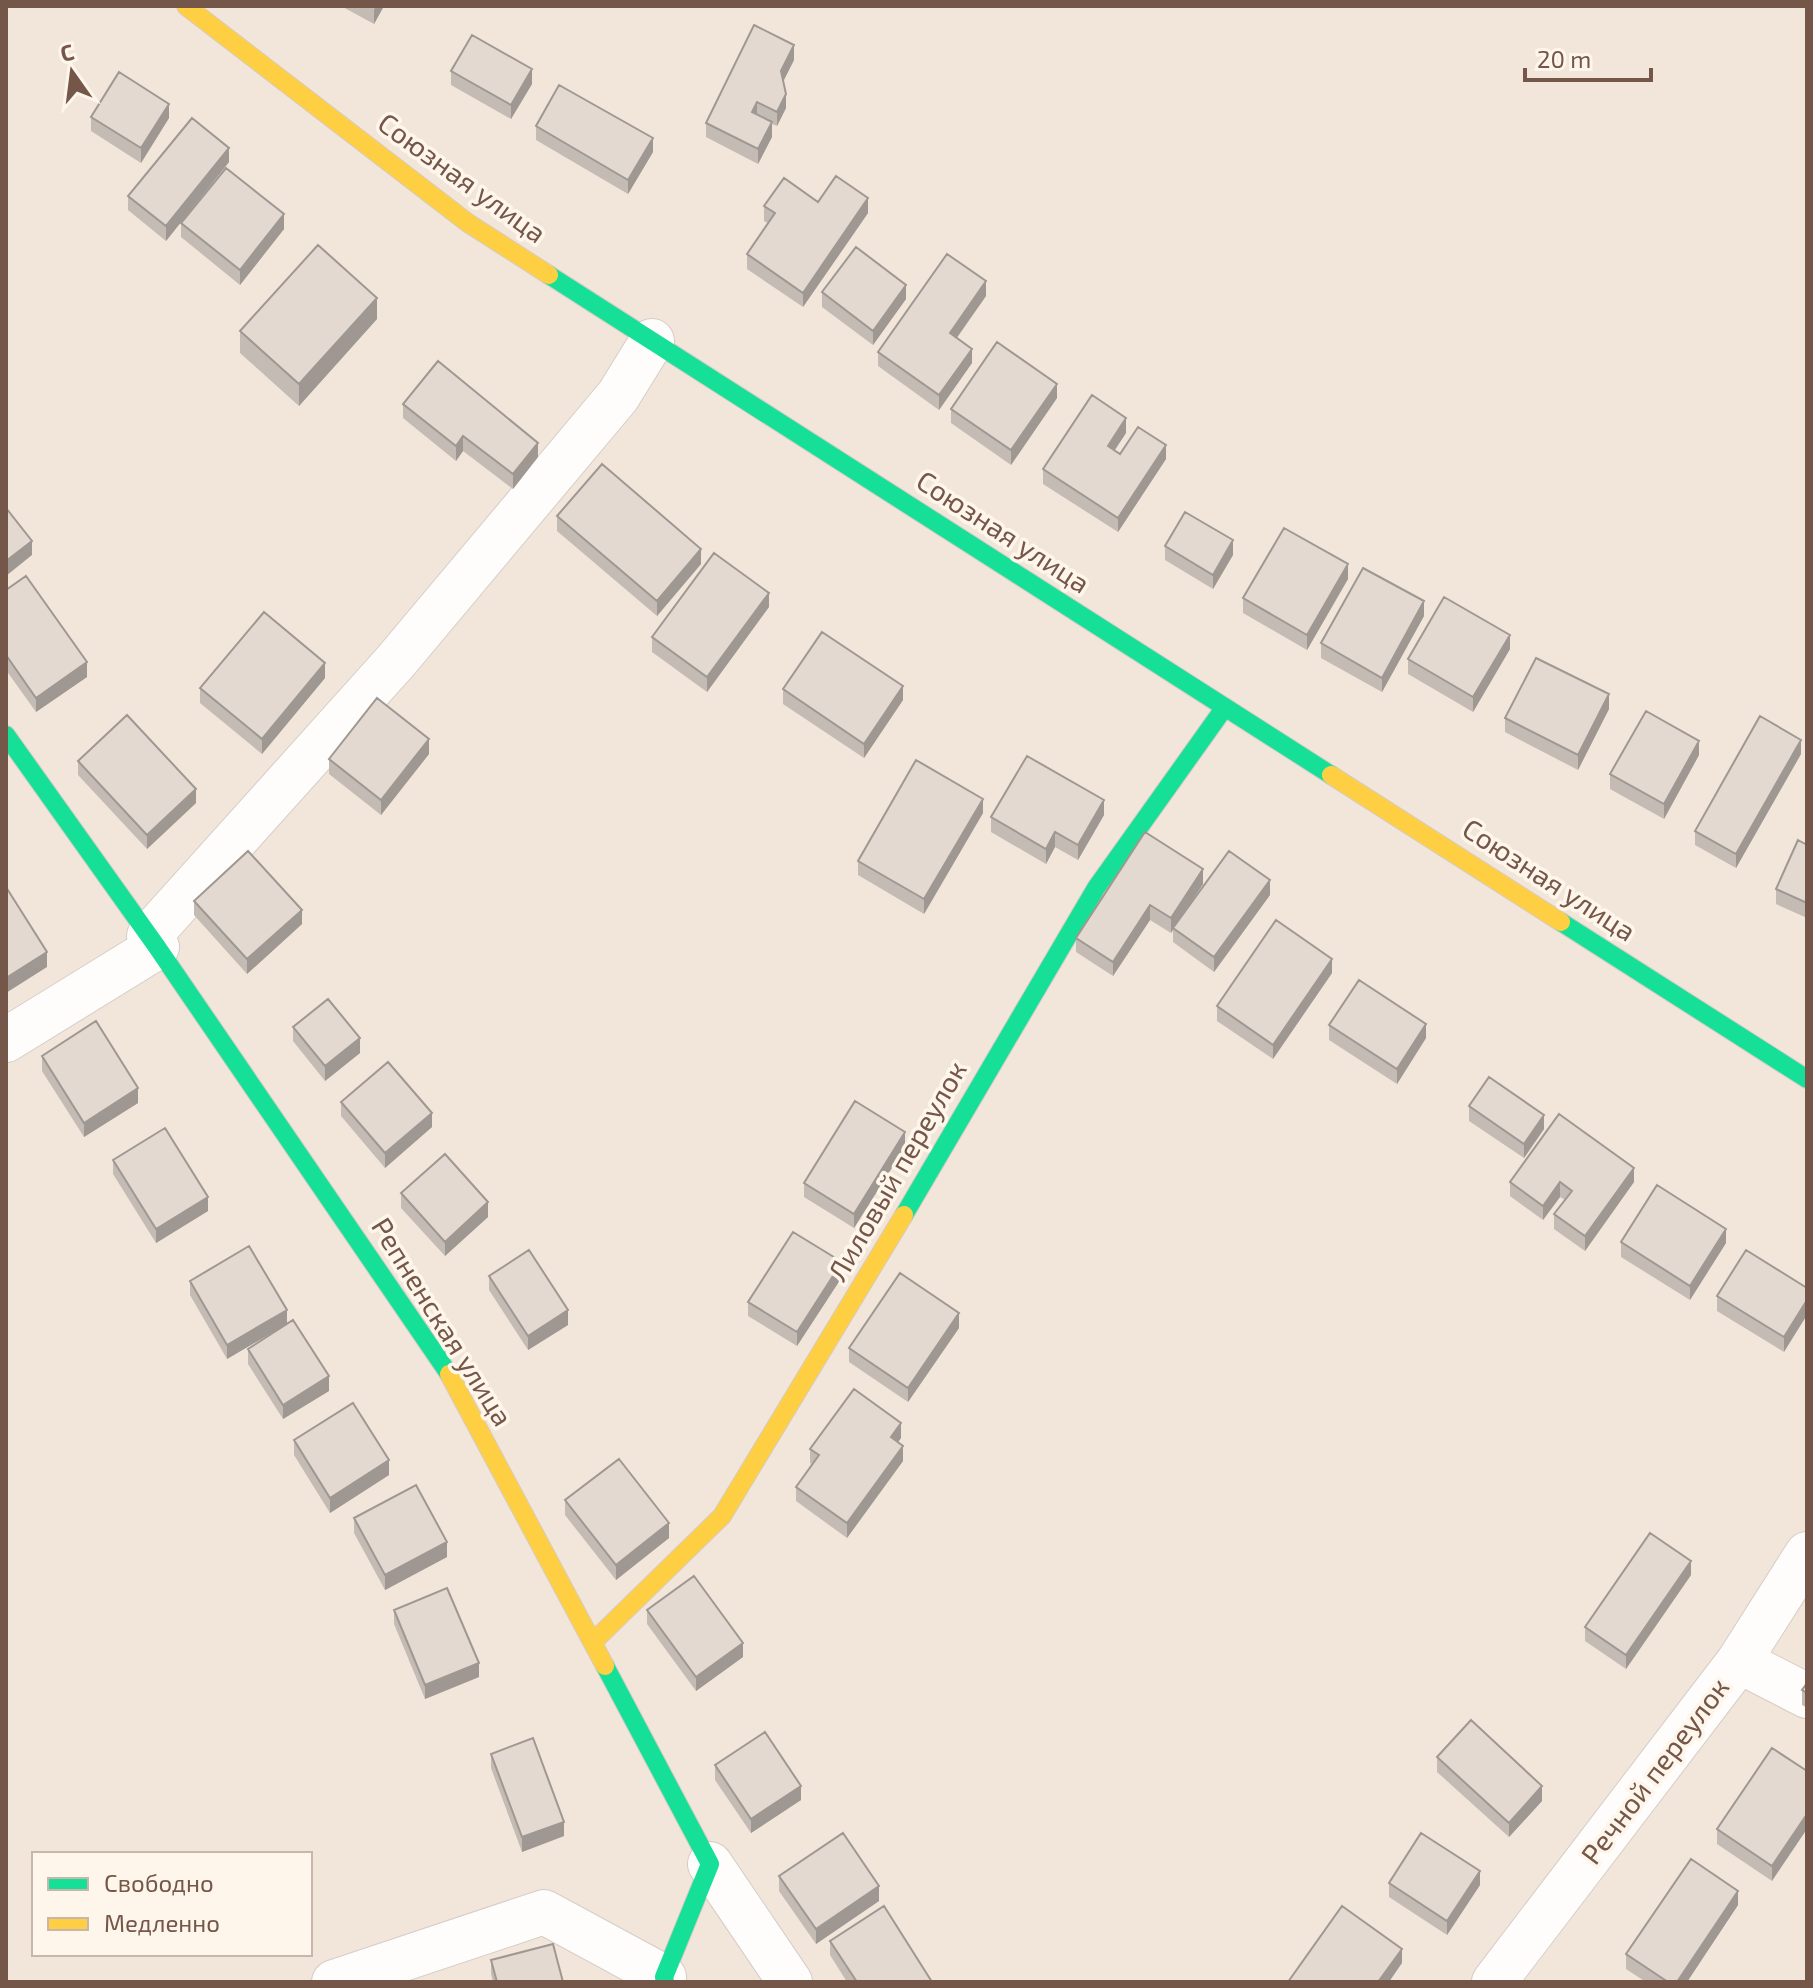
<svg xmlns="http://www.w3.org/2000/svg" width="1813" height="1988" font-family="'Exo 2',sans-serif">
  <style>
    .residential { fill: #f2e6da; fill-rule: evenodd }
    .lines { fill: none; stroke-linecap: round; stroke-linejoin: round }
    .street-casing { stroke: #d5cdc7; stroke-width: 46 }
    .fast-casing { stroke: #d6ccc6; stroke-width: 20 }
    .slow-casing { stroke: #d6ccc6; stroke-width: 20 }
    .street { stroke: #fefdfc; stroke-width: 44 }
    .fast { stroke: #16e098; stroke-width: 18 }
    .slow { stroke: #ffcf43; stroke-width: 18 }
    .wall { fill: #c3bbb4 }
    .shaded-wall { fill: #9f9892 }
    .building { fill: #e3d9d1; stroke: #9f9892; stroke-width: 2 }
    .labels { text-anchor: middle; stroke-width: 7; stroke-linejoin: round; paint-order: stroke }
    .street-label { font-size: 28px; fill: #75574a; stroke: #fff6eb }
  </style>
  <rect width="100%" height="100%" fill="#f6f1ea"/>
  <path class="residential" d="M6 6H1807V1982H6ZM34 1854H310V1954H34Z"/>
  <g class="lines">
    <g class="street-casing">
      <path id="street" d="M149 936 396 661 618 396 652 341
        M6 1040 157 947
        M1739 1661 1807 1696
        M710 1864 790 1982
        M334 1982 544 1912 664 1977
        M1494 1982 1739 1661 1807 1554"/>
    </g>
    <g class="fast-casing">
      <path id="fast" d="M549 275 1331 775
        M6 735 157 947 449 1374
        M1561 922 1807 1079
        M904 1215 1096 888 1225 707
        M605 1666 710 1864 664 1977 665 1982"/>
    </g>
    <g class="slow-casing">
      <path id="slow" d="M186 6 468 223 549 275
        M1331 775 1561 922
        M449 1374 605 1666
        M593 1642 722 1516 904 1215"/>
    </g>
    <use href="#street" class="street"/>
    <use href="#fast" class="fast"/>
    <use href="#slow" class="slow"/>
  </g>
  <path class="wall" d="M341 6H384L374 24Z
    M794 60 783 81 786 108 777 126 772 124V137L758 164 706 137V123Z
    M451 71 532 84 511 119 451 85Z
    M91 117 169 118 141 163 91 131Z
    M536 126 653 152 628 194 536 140Z
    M229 162 166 241 128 210V196Z
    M764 206 868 213 803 307 747 269V254L768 223 764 221Z
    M181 223 284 229 240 285 181 237Z
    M822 292 906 299 873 345 822 307Z
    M986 296 957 338 972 363 939 410 878 366V352Z
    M377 319 299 406 240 353V331Z
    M1057 398 1011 465 951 423V409Z
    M403 404 538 457 513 489 463 451 456 461 403 418Z
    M1126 433 1115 450 1120 454 1166 459 1118 532 1043 484V469Z
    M557 516 701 564 657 616 557 531Z
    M1165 546 1233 555 1213 589 1165 560Z
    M1348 579 1307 650 1243 613V598Z
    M6 590 87 677 36 712 6 670Z
    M769 607 707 692 652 652V637Z
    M1424 616 1382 692 1321 658V643Z
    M1510 649 1473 712 1408 674V659Z
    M325 678 262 754 200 703V688Z
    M783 689 903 700 864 758 783 704Z
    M1609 709 1578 770 1505 732V718Z
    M429 754 381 815 329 774V759Z
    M1801 754 1736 868 1695 845V831Z
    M1699 755 1664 819 1610 789V774Z
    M78 761 196 803 147 849 78 775Z
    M983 813 924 914 858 875V861Z
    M1104 815 1078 860 1055 847 1046 864 991 832V817Z
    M1145 832 1203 884 1183 914 1270 895 1214 972 1173 942V929L1171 933 1150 920 1113 976 1076 952V938Z
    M1807 845V918L1776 904V889Z
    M194 901 302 924 247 974 194 915Z
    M1332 973 1273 1059 1217 1021V1006Z
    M1329 1025 1426 1038 1397 1084 1329 1040Z
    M293 1027 360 1053 325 1081 293 1041Z
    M42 1056 138 1103 84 1137 42 1071Z
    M341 1102 432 1127 385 1168 341 1116Z
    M1469 1106 1544 1129 1524 1158 1469 1121Z
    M905 1147 854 1228 804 1197V1183Z
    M113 1160 208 1211 156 1243 113 1174Z
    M1510 1182H1634L1585 1251 1554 1229V1214L1565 1200 1560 1197 1543 1220 1510 1196Z
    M401 1193 488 1217 445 1256 401 1208Z
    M1621 1242 1726 1243 1690 1300 1621 1257Z
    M489 1276 568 1325 528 1350 489 1290Z
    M842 1277 797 1346 748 1316V1302Z
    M190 1281 287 1324 227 1359 190 1295Z
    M1807 1288 1784 1352 1717 1311V1296Z
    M959 1328 908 1402 849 1362V1348Z
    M248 1349 329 1391 283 1419 248 1364Z
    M901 1438 898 1442 903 1461 847 1538 796 1501V1487L812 1464 810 1463V1449Z
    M294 1440 389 1475 330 1513 294 1455Z
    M565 1500 669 1538 616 1580 565 1515Z
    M354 1518 447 1557 385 1590 354 1533Z
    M1691 1575 1626 1669 1585 1641V1627Z
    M394 1610 479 1677 425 1699 394 1624Z
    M647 1610 743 1657 696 1691 647 1624Z
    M1807 1683V1708L1802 1705V1690Z
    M491 1754 564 1836 522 1852 491 1768Z
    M1437 1757 1542 1801 1509 1837 1437 1772Z
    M715 1765 801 1800 751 1833 715 1780Z
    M1807 1771 1772 1881 1717 1844V1829Z
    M779 1876 879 1901 816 1944 779 1891Z
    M1389 1883 1480 1885 1447 1935 1389 1897Z
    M1738 1905 1687 1982H1646L1626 1969V1954Z
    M830 1941 932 1982H847L830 1955Z
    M491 1960 563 1982H493L491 1974Z"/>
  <path class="shaded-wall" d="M376 6H384L374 24V10Z
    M794 45V60L781 86V71Z
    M532 69V84L511 119V105Z
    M786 94V108L777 126V112Z
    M757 102V117L752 112Z
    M169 104V118L141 163V148Z
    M772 122V137L758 164V149Z
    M653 138V152L628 194V180Z
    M229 148V162L166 241V226Z
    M868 198V213L803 307V293Z
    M284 214V229L240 285V270Z
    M986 281V296L950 347V333Z
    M906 285V299L873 345V331Z
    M377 298V319L299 406V384Z
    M972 349V363L939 410V395Z
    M1057 384V398L1011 465V450Z
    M1126 418V433L1108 460V446Z
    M463 436V451L456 461V446Z
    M538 443V457L513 489V474Z
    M1166 445V459L1118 532V518Z
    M1233 540V555L1213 589V575Z
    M32 541V555L6 576V561Z
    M701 549V564L657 616V601Z
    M1348 564V579L1307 650V635Z
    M769 593V607L707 692V677Z
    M1424 601V616L1382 692V678Z
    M1510 635V649L1473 712V697Z
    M87 662V677L36 712V698Z
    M325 663V678L262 754V739Z
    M903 686V700L864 758V744Z
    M1609 694V709L1578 770V755Z
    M429 739V754L381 815V800Z
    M1801 740V754L1736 868V854Z
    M1699 741V755L1664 819V804Z
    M196 789V803L147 849V835Z
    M983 799V813L924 914V899Z
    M1104 800V815L1078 860V845Z
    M1055 832V847L1046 864V849Z
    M1203 869V884L1171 933V918Z
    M1270 880V895L1214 972V957Z
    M1150 905V920L1113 976V962Z
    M302 910V924L247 974V959Z
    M47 952V967L6 993V978Z
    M1332 959V973L1273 1059V1045Z
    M1426 1024V1038L1397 1084V1069Z
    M360 1038V1053L325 1081V1066Z
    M138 1088V1103L84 1137V1123Z
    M432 1113V1127L385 1168V1153Z
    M1544 1115V1129L1524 1158V1144Z
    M905 1132V1147L854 1228V1214Z
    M1634 1168V1182L1585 1251V1236Z
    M1560 1182V1197L1543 1220V1206Z
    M208 1197V1211L156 1243V1229Z
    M488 1202V1217L445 1256V1242Z
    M1726 1229V1243L1690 1300V1286Z
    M842 1262V1277L797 1346V1332Z
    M1807 1300V1315L1784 1352V1337Z
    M287 1310V1324L227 1359V1345Z
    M568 1310V1325L528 1350V1336Z
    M959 1313V1328L908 1402V1388Z
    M329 1376V1391L283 1419V1405Z
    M901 1423V1438L891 1452V1437Z
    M903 1446V1461L847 1538V1523Z
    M389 1460V1475L330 1513V1498Z
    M669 1523V1538L616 1580V1565Z
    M447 1542V1557L385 1590V1575Z
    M1691 1561V1575L1626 1669V1655Z
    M743 1643V1657L696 1691V1677Z
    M479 1663V1677L425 1699V1685Z
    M801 1786V1800L751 1833V1819Z
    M1542 1786V1801L1509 1837V1823Z
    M1807 1814V1829L1772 1881V1866Z
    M564 1822V1836L522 1852V1837Z
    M1480 1871V1885L1447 1935V1921Z
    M879 1886V1901L816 1944V1929Z
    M1738 1891V1905L1687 1982H1677Z
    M1402 1949V1963L1389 1982H1378Z"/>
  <path class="building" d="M754 25 794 45 781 71 786 94 777 112 757 102 752 112 772 122 758 149 706 123Z
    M472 35 532 69 511 105 451 71Z
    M119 72 169 104 141 148 91 117Z
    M559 85 653 138 628 180 536 126Z
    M192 118 229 148 166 226 128 196Z
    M226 168 284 214 240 270 181 223Z
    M836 176 868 198 803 293 747 254 775 213 764 206 784 178 818 202Z
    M318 245 377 298 299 384 240 331Z
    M856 247 906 285 873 331 822 292Z
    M947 254 986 281 950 333 972 349 939 395 878 352Z
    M997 342 1057 384 1011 450 951 409Z
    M438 361 538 443 513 474 463 436 456 446 403 404Z
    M1092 395 1126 418 1108 446 1120 454 1138 427 1166 445 1118 518 1043 469Z
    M602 464 701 549 657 601 557 516Z
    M6 508 32 541 6 561Z
    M1185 512 1233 540 1213 575 1165 546Z
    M1284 528 1348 564 1307 635 1243 598Z
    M714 553 769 593 707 677 652 637Z
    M1363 568 1424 601 1382 678 1321 643Z
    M26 576 87 662 36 698 6 655V590Z
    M1444 597 1510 635 1473 697 1408 659Z
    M264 612 325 663 262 739 200 688Z
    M822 632 903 686 864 744 783 689Z
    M1536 658 1609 694 1578 755 1505 718Z
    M377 698 429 739 381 800 329 759Z
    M1646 711 1699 741 1664 804 1610 774Z
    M127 715 196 789 147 835 78 761Z
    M1760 716 1801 740 1736 854 1695 831Z
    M1027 756 1104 800 1078 845 1055 832 1046 849 991 817Z
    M916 760 983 799 924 899 858 861Z
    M1145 832 1203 869 1171 918 1150 905 1113 962 1076 938Z
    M1798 840 1807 845V903L1776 889Z
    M248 851 302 910 247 959 194 901Z
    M1229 851 1270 880 1214 957 1173 928Z
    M6 887 47 952 6 978Z
    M1276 920 1332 959 1273 1045 1217 1006Z
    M1359 980 1426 1024 1397 1069 1329 1025Z
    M328 999 360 1038 325 1066 293 1027Z
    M96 1021 138 1088 84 1123 42 1056Z
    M388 1062 432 1113 385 1153 341 1102Z
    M1489 1077 1544 1115 1524 1144 1469 1106Z
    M855 1101 905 1132 854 1214 804 1183Z
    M1559 1114 1634 1168 1585 1236 1554 1214 1572 1191 1560 1182 1543 1206 1510 1182Z
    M165 1128 208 1197 156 1229 113 1160Z
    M445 1154 488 1202 445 1242 401 1193Z
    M1657 1185 1726 1229 1690 1286 1621 1242Z
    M793 1232 842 1262 797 1332 748 1302Z
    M249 1246 287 1310 227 1345 190 1281Z
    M529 1250 568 1310 528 1336 489 1276Z
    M1746 1250 1807 1288V1300L1784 1337 1717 1296Z
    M900 1273 959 1313 908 1388 849 1348Z
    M293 1320 329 1376 283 1405 248 1349Z
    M854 1389 901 1423 891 1437 903 1446 847 1523 796 1487 819 1455 810 1449Z
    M353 1403 389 1460 330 1498 294 1440Z
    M619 1459 669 1523 616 1565 565 1500Z
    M416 1485 447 1542 385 1575 354 1518Z
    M1650 1533 1691 1561 1626 1655 1585 1627Z
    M694 1576 743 1643 696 1677 647 1610Z
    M447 1588 479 1663 425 1685 394 1610Z
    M1807 1683V1693L1802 1690Z
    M1471 1720 1542 1786 1509 1823 1437 1757Z
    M765 1732 801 1786 751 1819 715 1765Z
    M533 1738 564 1822 522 1837 491 1754Z
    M1772 1748 1807 1771V1814L1772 1866 1717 1829Z
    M843 1833 879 1886 816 1929 779 1876Z
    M1421 1833 1480 1871 1447 1921 1389 1883Z
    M1691 1859 1738 1891 1677 1982H1668L1626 1954Z
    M884 1906 932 1982H857L830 1941Z
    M1342 1906 1402 1949 1378 1982H1288Z
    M553 1944 563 1982H497L491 1960Z"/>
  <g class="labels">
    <g class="street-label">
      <text transform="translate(462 178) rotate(36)" y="10">Союзная улица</text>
      <text transform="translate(1003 532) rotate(33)" y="10">Союзная улица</text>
      <text transform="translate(1549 880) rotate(33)" y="10">Союзная улица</text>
      <text transform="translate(897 1171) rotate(-60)" y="10">Лиловый переулок</text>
      <text transform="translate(442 1322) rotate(58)" y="10">Репненская улица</text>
      <text transform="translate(1655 1771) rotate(-53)" y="10">Речной переулок</text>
    </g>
  </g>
  <rect width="1813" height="1988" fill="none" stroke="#75574a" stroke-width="16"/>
  <rect x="32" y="1852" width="280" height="104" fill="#fff6eb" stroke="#c8b6ab" stroke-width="2"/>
  <rect x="48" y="1878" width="40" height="12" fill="#16e098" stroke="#c8b6ab" stroke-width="2"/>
  <text x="104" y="1892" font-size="24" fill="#75574a">Свободно</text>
  <rect x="48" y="1918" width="40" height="12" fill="#ffcf43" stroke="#c8b6ab" stroke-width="2"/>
  <text x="104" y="1932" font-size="24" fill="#75574a">Медленно</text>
  <g transform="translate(72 72) rotate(346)" stroke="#fff6eb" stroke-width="6" paint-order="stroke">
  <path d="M0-6L14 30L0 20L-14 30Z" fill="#75574a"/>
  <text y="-12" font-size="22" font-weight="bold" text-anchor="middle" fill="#75574a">С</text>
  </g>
  <path d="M1525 68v12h126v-12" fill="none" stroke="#75574a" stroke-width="4"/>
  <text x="1537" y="68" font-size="24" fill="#75574a" stroke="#fff6eb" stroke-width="6" paint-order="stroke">20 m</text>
</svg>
